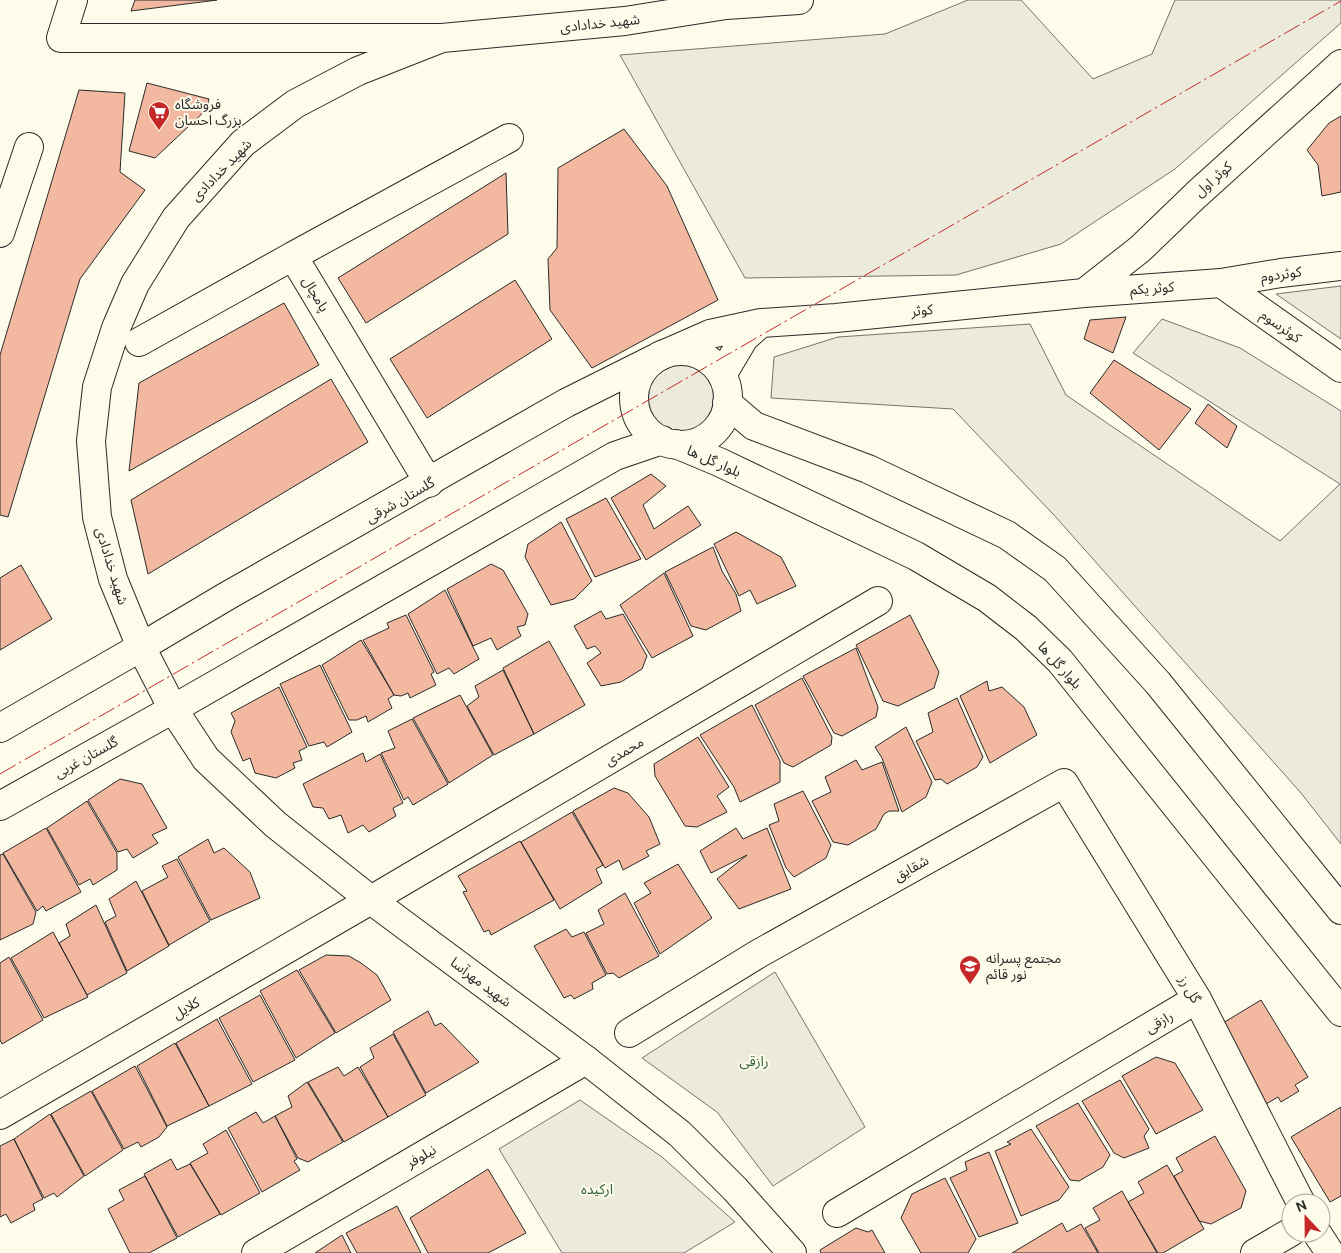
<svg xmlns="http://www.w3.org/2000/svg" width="1341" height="1253" font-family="Ubuntu,'Noto Sans Arabic',sans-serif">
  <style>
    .green { fill: #ecebdb; stroke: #74746e }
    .building { fill: #f2b8a0; stroke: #2b2b2b }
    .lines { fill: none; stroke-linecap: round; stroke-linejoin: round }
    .minor-casing { stroke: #2b2b2b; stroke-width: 30 }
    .secondary-casing { stroke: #2b2b2b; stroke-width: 30 }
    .minor { stroke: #fdfbea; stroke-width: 28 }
    .secondary { stroke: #fdfbea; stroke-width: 28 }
    .power { stroke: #c62828; stroke-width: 1; stroke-dasharray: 18 4 2.5 4; stroke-linecap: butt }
    .labels { text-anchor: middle; stroke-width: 4; stroke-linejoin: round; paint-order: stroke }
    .street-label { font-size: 14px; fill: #2b2b2b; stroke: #fdfbea }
    .poi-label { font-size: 14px; fill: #2b2b2b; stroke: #fdfbea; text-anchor: start }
    .park-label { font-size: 14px; fill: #34623c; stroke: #fdfbea }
  </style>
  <rect width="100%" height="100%" fill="#fdfbea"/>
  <path class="green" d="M968 0H1021L1093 79 1152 54 1175 0H1341V23L1175 169 1061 244 956 275 745 278 620 55 885 34Z
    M1341 286V339L1276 294Z
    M1162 319 1240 348 1341 411V844L1301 793 1053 514 953 409 771 398 774 357 838 337 1030 324 1066 395 1280 541 1340 484 1133 353Z
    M643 398a38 38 0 1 1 76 0a38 38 0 1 1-76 0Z
    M775 972 865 1127 773 1186 717 1112 642 1058Z
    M580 1100 662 1157 735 1222 684 1253H562L499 1149Z"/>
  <path class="building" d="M135 0H217L131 11Z
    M147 83 209 99 206 110 155 158 129 151Z
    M79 90 125 93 120 172 145 190 80 279 8 517 0 515V355Z
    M1341 116V192L1322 196 1318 165 1307 150 1329 123Z
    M624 129 667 186 718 300 592 368 550 310 548 259 557 248 558 168Z
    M506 173 508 234 366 323 338 278Z
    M515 280 552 339 427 418 390 359Z
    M284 303 319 365 129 471 139 383Z
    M1126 317 1113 353 1084 339 1090 320Z
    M1114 360 1191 409 1159 450 1090 393Z
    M331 379 368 442 148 574 131 500Z
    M1208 404 1237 426 1227 448 1195 423Z
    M651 474 666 486 643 505 654 529 688 506 701 525 646 560 611 498Z
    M606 498 641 559 595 577 566 519Z
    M561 522 592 581 574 599 551 605 525 557 528 544Z
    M736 532 781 557 796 586 757 604 750 590 739 596 714 544Z
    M713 547 722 571 736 594 741 611 706 630 691 626 665 572Z
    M491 564 503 570 528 614 525 625 517 627 521 636 497 650 491 638 473 646 447 589Z
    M21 565 52 619 0 650V578Z
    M664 573 693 636 652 658 620 605Z
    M445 590 479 659 454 674 449 668 437 674 408 614Z
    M601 611 606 619 623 614 647 656 642 669 621 682 601 686 587 663 601 653 595 646 587 649 574 626Z
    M406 615 434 672 431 674 436 685 410 698 408 693 401 696 394 695 363 640 389 628 387 623Z
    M910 615 939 672 934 688 898 706 883 701 856 645Z
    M361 640 394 695 388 699 392 708 368 722 366 716 357 720H349L322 665Z
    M549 641 585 705 534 734 503 668Z
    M856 648 878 707 876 717 842 736 834 733 803 676Z
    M320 665 352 732 327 747 324 742 309 746 280 684Z
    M503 670 534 734 494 755 467 706 479 697 475 686Z
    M802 678 832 737 831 745 793 767 784 763 755 705Z
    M987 681 989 691 1002 687 1024 707 1037 735 990 763 960 696Z
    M279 687 307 747 299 751 302 760 293 763 295 768 276 778 255 773 250 758 243 761 231 732 235 721 231 713Z
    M460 695 493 755 449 783 413 718Z
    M957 698 983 757 977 767 947 784 941 779 935 780 916 741 933 732 928 713Z
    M752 705 780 761V782L740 802 734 787 700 735Z
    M412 719 448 784 413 805 408 797 404 800 381 753 395 748 388 731Z
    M906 727 932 782 926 797 902 812 882 758 875 747Z
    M698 737 729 787 717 796 727 812 697 827 685 826 655 776 654 764Z
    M363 753 366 762 380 754 403 803 393 808 396 816 369 832 363 825 348 833 341 815 329 819 323 808 313 807 303 784Z
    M856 760 862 770 882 762 899 811H889L884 814 876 829 848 845 833 842 812 801 831 792 825 777Z
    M120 779 142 784 167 828 152 835 158 843 133 858 127 849 118 852 88 800Z
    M614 788 628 793 649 817 660 844 646 851 649 856 623 870 619 860 605 868 573 811Z
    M803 791 831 845 826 858 794 877 786 868 769 825 779 821 774 804Z
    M87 801 117 853V870L93 885 90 879 79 885 47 828Z
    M572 812 603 865 596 869 602 883 560 909 521 842Z
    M46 828 81 892 46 911 43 906 37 911 3 853Z
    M736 828 743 839 767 828 791 889 739 909 717 879 747 855 711 873 700 851Z
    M208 839 214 853 224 848 250 872 260 898 211 920 178 857Z
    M520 841 554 900 491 935 489 930 484 932 463 892 467 891 458 876Z
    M3 854 36 912 33 924 0 940V855Z
    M177 859 210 921 169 945 142 891 168 877 162 866Z
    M678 864 712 918 660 954 634 903 651 893 644 883Z
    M136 881 169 946 127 971 105 922 116 916 109 899Z
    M625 893 659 956 619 978 613 973 607 974 586 933 604 924 598 910Z
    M96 905 127 973 87 995 59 943 70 936 66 924Z
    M566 929 572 937 584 932 606 975 592 983 593 989 574 999 571 995 564 998 534 946Z
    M53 932 88 997 44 1018 11 958Z
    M326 955 349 956 361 963 377 975 391 1000 336 1033 299 970Z
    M9 957 43 1020 2 1044 0 1040V963Z
    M297 970 335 1033 296 1058 260 991Z
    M260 995 295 1060 253 1082 219 1018Z
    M1261 1000 1308 1077 1295 1085 1299 1091 1281 1102 1278 1097 1266 1104 1218 1026Z
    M428 1011 435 1026 441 1023 479 1062 426 1093 393 1032Z
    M217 1019 252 1084 209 1106 176 1043Z
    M393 1034 426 1095 388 1117 360 1067 374 1058 370 1048Z
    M175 1043 209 1106 167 1126 137 1066Z
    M1156 1057 1175 1063 1203 1110 1156 1134 1122 1076Z
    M135 1066 167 1127 159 1137 141 1147 138 1142 124 1149 92 1091Z
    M338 1067 344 1076 358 1067 388 1117 344 1142 308 1082Z
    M1120 1080 1149 1129 1144 1136 1149 1148 1124 1158 1114 1153 1082 1101Z
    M307 1082 343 1142 308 1162 298 1158 275 1116 292 1107 288 1096Z
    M91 1091 123 1150 85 1176 51 1114Z
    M1078 1103 1110 1155 1103 1167 1079 1181 1070 1180 1036 1126Z
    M1341 1107V1196L1330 1202 1291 1137Z
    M256 1112 263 1123 275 1116 297 1159 294 1161 300 1170 262 1192 228 1128Z
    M50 1114 84 1176 57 1197 54 1193 44 1198 14 1139Z
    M1031 1129 1069 1187 1059 1200 1021 1216 995 1151 1011 1144 1007 1142Z
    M226 1130 260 1193 221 1215 190 1163 208 1153 203 1144Z
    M1215 1136 1246 1191 1241 1208 1211 1224 1199 1221 1174 1176 1183 1171 1176 1158Z
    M14 1139 43 1199 33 1204 35 1210 11 1223 6 1214 0 1217V1146Z
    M989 1152 1018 1223 979 1237 950 1178 967 1170 965 1162Z
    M171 1159 177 1170 190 1164 220 1214 178 1237 144 1174Z
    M1167 1165 1204 1229 1163 1253H1158L1128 1202 1144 1193 1138 1182Z
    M488 1169 526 1233 488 1253H428L410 1218Z
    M145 1176 177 1238 149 1253H130L108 1209 124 1200 119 1190Z
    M945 1178 976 1239 968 1253H921L901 1218 912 1194Z
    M1122 1191 1157 1253H1099L1085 1228 1100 1220 1093 1208Z
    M397 1206 421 1253H357L346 1233Z
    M1062 1223 1067 1232 1081 1224 1098 1253H1012Z
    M856 1228 868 1232 872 1230 885 1253H821L820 1250Z
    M342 1235 351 1253H315Z"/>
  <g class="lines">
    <g class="minor-casing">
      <path id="minor" d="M73 0 61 38H440
        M0 233 29 147
        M293 256 509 138
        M1221 283 1341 368
        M1084 293 1140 249 1196 195 1341 64
        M139 342 293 256 429 483
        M660 356 710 334 761 323 836 318 1084 293 1221 283 1281 273 1341 266
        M722 375 744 338 761 323
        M0 728 141 647
        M0 806 173 709
        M629 1033 758 954 1064 783 1197 999 1301 1203
        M0 1115 371 900 878 601
        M837 1213 1197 999
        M1317 1233 1330 1253
        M256 1253 586 1060
        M1255 1253 1291 1232"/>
    </g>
    <g class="secondary-casing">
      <path id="secondary" d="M634 398a47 47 0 1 1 94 0a47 47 0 1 1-94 0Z
        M727 403 754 426 868 469 1007 535 1055 569 1158 683 1341 910
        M676 444 719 462 916 556 987 598 1026 628 1060 661 1341 1012
        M141 647 227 596 566 403 660 356
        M173 709 615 456 662 440
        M792 1253 735 1189 680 1134 586 1060 371 900 275 824 206 759 173 709 141 647 113 579 97 517 91 441 97 387 116 328 135 284 176 218 243 143 295 104 358 71 442 38 625 21 726 5 799 0"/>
    </g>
    <use href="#minor" class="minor"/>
    <use href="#secondary" class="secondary"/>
    <path class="power" d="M0 774 1341 1"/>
  </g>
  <defs>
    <g id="supermarket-pin" transform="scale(1.125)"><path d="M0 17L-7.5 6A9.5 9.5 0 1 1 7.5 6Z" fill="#c62828" stroke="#fdfbea"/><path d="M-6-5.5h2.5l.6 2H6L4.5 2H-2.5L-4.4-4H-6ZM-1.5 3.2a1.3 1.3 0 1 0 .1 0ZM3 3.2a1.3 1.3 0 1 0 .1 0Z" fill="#fff"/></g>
    <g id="school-pin" transform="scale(1.125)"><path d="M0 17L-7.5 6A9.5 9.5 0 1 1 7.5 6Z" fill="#c62828" stroke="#fdfbea"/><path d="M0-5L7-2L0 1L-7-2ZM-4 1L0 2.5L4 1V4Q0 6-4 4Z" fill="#fff"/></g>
  </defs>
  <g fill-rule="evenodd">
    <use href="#supermarket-pin" x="159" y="112"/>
    <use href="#school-pin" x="970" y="966"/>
  </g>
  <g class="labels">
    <g class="street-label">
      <text transform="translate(600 23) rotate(-6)" y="5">شهید خدادادی</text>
      <text transform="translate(221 170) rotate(-46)" y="5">شهید خدادادی</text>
      <text transform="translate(1213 179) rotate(-42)" y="5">کوثر اول</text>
      <text transform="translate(1281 274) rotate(-8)" y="5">کوثردوم</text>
      <text transform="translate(1152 288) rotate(-4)" y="5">کوثر یکم</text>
      <text transform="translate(316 294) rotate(59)" y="5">پامچال</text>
      <text transform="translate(922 310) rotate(-6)" y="5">کوثر</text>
      <text transform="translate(1281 326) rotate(35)" y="5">کوثرسوم</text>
      <text transform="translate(714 461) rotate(24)" y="5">بلوار گل ها</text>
      <text transform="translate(400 500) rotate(-30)" y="5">گلستان شرقی</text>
      <text transform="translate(112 566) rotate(73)" y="5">شهید خدادادی</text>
      <text transform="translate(1060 665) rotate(48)" y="5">بلوار گل ها</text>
      <text transform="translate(624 751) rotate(-31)" y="5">محمدی</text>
      <text transform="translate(86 757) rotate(-29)" y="5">گلستان غربی</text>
      <text transform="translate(911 868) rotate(-29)" y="5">شقایق</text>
      <text transform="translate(481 982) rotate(37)" y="5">شهید مهرآسا</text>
      <text transform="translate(1190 989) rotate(59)" y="5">گل رز</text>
      <text transform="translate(186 1008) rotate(-30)" y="5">کلایل</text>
      <text transform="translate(1159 1022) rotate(-31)" y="5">رازقی</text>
      <text transform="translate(421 1156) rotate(-30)" y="5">نیلوفر</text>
    </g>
    <g class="poi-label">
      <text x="175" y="109">فروشگاه<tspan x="175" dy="16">بزرگ احسان</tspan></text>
      <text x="986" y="963">مجتمع پسرانه<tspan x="986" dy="16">نور قائم</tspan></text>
    </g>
    <g class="park-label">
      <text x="754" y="1066">رازقی</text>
      <text x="597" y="1194">ارکیده</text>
    </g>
  </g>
  <g transform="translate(1306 1218) rotate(338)"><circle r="24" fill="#fdfbea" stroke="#a9a89e"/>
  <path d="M0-4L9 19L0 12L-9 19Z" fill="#c62828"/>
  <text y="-8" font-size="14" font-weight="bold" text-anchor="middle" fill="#2b2b2b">N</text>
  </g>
</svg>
